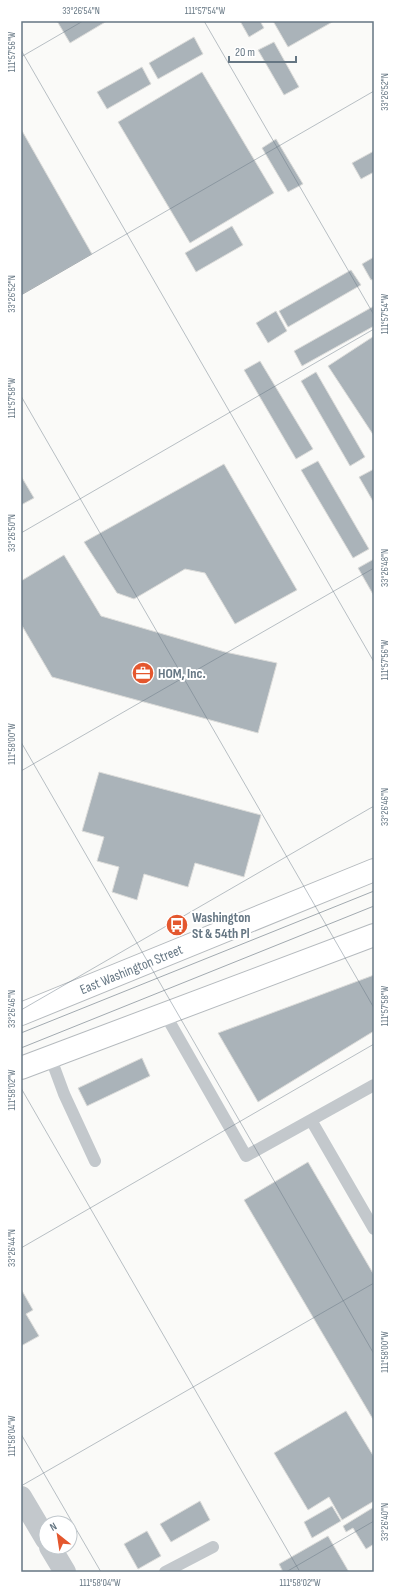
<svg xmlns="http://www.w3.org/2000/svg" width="395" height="1593" font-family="'Sofia Sans Condensed',sans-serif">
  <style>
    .building { fill: #aab3b9; stroke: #dcdcda }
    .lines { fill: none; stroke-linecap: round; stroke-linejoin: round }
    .primary-casing { stroke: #b5babe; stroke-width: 24 }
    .lane { stroke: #c3c8cc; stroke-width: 12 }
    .street { stroke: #c3c8cc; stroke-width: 22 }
    .primary { stroke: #fff; stroke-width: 22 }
    .tram { stroke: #a2aab0; stroke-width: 1 }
    .ticks { fill: none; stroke: #657683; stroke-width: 1; stroke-opacity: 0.45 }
    .labels { text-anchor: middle; stroke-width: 4; stroke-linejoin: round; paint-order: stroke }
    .poi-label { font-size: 14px; font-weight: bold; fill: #657683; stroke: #fff; text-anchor: start }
    .street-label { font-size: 14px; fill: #657683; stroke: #fff }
    .neatline { fill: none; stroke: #657683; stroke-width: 1.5 }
    .ticks-label { font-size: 10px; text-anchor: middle; fill: #657683 }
  </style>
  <rect width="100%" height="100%" fill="#fafaf8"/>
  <path class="building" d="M57 21H107L70 43Z
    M240 21H260L264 28 249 37Z
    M273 21H334L288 47Z
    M194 37 203 54 158 79 149 63Z
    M274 42 299 87 284 95 258 50Z
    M142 67 151 84 107 109 97 92Z
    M202 72 274 193 190 243 118 122Z
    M21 129 92 254 21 295Z
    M276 139 303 184 288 192 262 148Z
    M374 151V172L361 179 352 163Z
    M232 226 243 245 196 272 185 253Z
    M374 257V279L371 280 362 264Z
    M351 270 361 285 288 327 279 311Z
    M374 306V326L302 366 294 351Z
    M276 311 287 331 268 343 256 323Z
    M374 336V436L328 366Z
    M260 361 313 449 296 459 244 370Z
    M316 372 365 457 350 466 301 381Z
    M318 461 369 549 353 558 301 470Z
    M224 464 297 590 235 624 205 573 185 569 134 599 117 593 84 542Z
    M374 469V503L359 477Z
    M21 476 34 498 21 505Z
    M64 555 101 616 225 652 277 663 258 733 52 677 21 624V581Z
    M374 559V596L358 568Z
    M99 772 261 815 244 877 195 863 188 887 144 874 137 900 112 892 119 867 97 861 104 837 82 831Z
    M186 919 187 923 176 928 175 924Z
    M374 975V1031L258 1102 218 1033Z
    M142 1058 150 1076 87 1106 78 1088Z
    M308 1162 374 1275V1421L244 1200Z
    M21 1289 33 1310 26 1314 39 1336 21 1346Z
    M346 1411 374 1457V1501L342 1520 329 1497 308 1510 274 1453Z
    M200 1501 210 1520 171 1542 160 1524Z
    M332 1506 341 1521 312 1538 304 1522Z
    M374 1507V1544L366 1549 353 1528 346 1532 343 1526Z
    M147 1531 161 1556 138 1569 124 1544Z
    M328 1536 349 1572H283L279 1564Z"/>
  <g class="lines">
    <g class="primary-casing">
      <g id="primary">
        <path id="s1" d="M21 1014 374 870"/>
        <path d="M21 1068 374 935"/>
      </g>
    </g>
    <path class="lane" d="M165 1014 246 1156 374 1085
      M50 1056 64 1094 95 1161
      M311 1120 374 1229
      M165 1572 213 1547"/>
    <path class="street" d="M21 1497 46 1539
      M50 1547 65 1572"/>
    <use href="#primary" class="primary"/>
    <path class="tram" d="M21 1033 374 891
      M21 1048 374 906"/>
  </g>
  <path class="ticks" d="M204 21 374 315M21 50 374 662M21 57 83 21M21 295 374 91M21 396 374 1008M21 533 374 329M21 742 374 1354M21 771 374 568M21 1010 374 806M21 1088 300 1572M21 1248 374 1044M21 1434 101 1572M21 1486 374 1283M286 1572 374 1521"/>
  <defs>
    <g id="office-disc" transform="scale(1.15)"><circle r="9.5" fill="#e4572e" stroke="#fff"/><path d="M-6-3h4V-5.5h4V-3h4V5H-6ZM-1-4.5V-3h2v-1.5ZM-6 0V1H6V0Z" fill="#fff"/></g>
    <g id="bus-disc" transform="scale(1.15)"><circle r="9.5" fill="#e4572e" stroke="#fff"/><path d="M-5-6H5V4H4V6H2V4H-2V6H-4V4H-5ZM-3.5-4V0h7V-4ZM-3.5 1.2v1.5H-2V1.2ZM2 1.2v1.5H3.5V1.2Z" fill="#fff"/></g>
  </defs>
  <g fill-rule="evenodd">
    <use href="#office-disc" x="143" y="673"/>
    <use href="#bus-disc" x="177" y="925"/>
  </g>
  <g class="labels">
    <g class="poi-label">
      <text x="158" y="678">HOM, Inc.</text>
      <text x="192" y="922">Washington<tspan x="192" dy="16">St &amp; 54th Pl</tspan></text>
    </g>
    <g class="street-label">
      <text dy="5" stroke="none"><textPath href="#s1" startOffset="119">East Washington Street</textPath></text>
    </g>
  </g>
  <rect width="395" height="1593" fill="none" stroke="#ffffff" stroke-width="44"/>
  <g transform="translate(58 1535) rotate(330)"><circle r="19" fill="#ffffff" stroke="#c1c8cd"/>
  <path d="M0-3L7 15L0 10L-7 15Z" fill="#e4572e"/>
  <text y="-6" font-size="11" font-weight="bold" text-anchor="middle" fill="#657683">N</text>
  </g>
  <path d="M229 56v6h67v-6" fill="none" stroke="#657683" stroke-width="2"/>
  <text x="235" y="56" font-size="12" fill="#657683" stroke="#ffffff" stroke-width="3" paint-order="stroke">20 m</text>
  <rect x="22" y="22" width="351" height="1549" class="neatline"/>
  <g class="ticks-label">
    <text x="81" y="14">33°26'54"N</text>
    <text x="205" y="14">111°57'54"W</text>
    <text transform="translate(11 52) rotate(-90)" y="4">111°57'56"W</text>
    <text transform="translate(384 92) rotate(-90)" y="4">33°26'52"N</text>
    <text transform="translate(11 294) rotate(-90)" y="4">33°26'52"N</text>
    <text transform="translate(384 314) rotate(-90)" y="4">111°57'54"W</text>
    <text transform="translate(11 398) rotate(-90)" y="4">111°57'58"W</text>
    <text transform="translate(11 533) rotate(-90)" y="4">33°26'50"N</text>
    <text transform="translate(384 568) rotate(-90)" y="4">33°26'48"N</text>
    <text transform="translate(384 660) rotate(-90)" y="4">111°57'56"W</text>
    <text transform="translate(11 744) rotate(-90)" y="4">111°58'00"W</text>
    <text transform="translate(384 807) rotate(-90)" y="4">33°26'46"N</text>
    <text transform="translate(384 1006) rotate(-90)" y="4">111°57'58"W</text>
    <text transform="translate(11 1009) rotate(-90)" y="4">33°26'46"N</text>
    <text transform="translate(11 1090) rotate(-90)" y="4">111°58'02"W</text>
    <text transform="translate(11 1248) rotate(-90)" y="4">33°26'44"N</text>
    <text transform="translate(384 1352) rotate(-90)" y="4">111°58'00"W</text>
    <text transform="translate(11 1436) rotate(-90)" y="4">111°58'04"W</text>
    <text transform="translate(384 1522) rotate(-90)" y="4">33°26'40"N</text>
    <text x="100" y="1586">111°58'04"W</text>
    <text x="300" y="1586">111°58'02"W</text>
  </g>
</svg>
